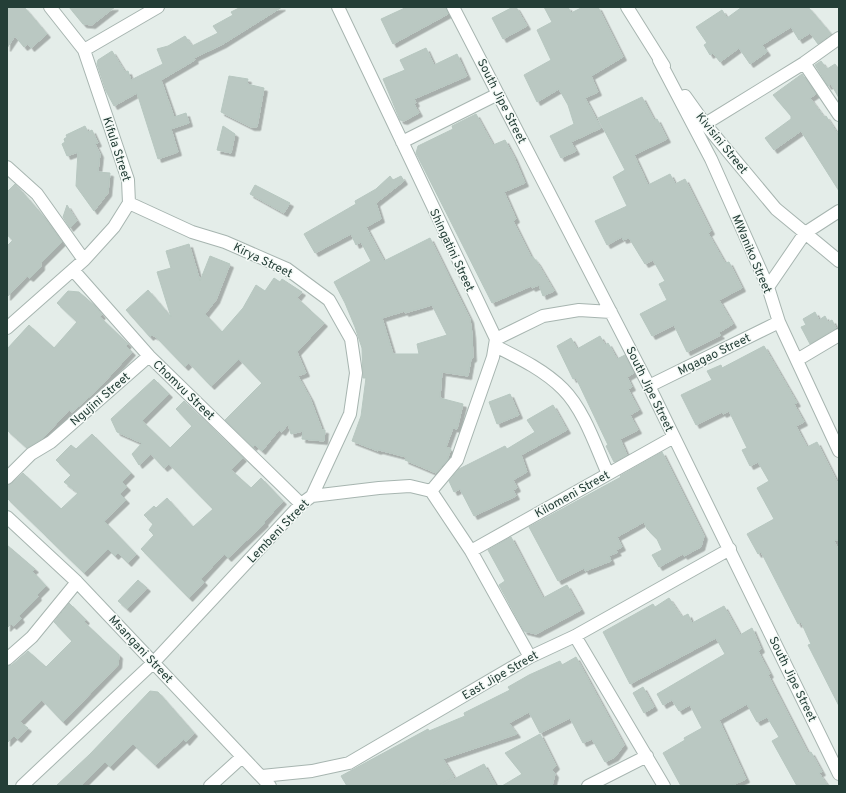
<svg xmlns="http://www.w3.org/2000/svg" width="846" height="793" font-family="Overpass,sans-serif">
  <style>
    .building { fill: #bac8c2; stroke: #b7c7c0; fill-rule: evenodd; filter: url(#shadow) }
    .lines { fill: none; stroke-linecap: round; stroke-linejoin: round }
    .minor-casing { stroke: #a7b5b0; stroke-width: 14 }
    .minor { stroke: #fff; stroke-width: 12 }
    .labels { text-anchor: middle; stroke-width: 3; stroke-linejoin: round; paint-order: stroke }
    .street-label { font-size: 12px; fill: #243e37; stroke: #f5faf7 }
  </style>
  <defs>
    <filter id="shadow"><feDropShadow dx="3.5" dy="3.5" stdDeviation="0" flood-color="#0004"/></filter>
  </defs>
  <rect width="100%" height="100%" fill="#e4ede9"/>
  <path class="building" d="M7 7H24L47 34 31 48 28 44 24 47 15 36 7 48Z
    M69 7H115L92 25 83 24Z
    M241 7H282L223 44 194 58 195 60 161 80 174 117 186 113 189 123 171 129 178 152 158 159 137 93 114 106 106 91 97 64 98 60 112 51 125 72 128 71 131 80 163 64 157 49 168 46 185 36 192 46 218 33 213 26 233 15 231 12Z
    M407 7H446L448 14 393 44 381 19Z
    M513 7H516L527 26 503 39 492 18Z
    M544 7H568L571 13 583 7H598L623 57 591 76 598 92 585 98 601 128 571 142 576 151 561 158 550 136 574 124 568 105 559 89 537 102 524 75 551 60 537 30 552 22Z
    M742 7H808L831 34 818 44 810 33 799 40 791 27 762 45 767 52 750 64 739 48 720 62 713 53 710 55 704 45 707 43 696 27 722 10 727 18Z
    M426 48 434 65 457 54 467 76 414 99 416 103 414 104 419 113 404 121 400 120 383 79 405 70 400 60Z
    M821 61 827 69 835 64 839 69V98L831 84 828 86 815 65Z
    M802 74 816 94 810 98 824 117 826 116 839 136V191L801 131 774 150 765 138 791 119V116L773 95Z
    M229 76 248 79 247 84 264 88 257 127H251L221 112Z
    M642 97 654 120 657 119 667 139 634 155 648 185 670 174 675 184 685 179 711 231 708 233 725 263 729 262 742 288 719 300 733 324 718 333 721 335 687 352 674 325 652 336 640 314 667 300 659 284 665 281 653 260 645 264 629 238 623 240 622 237 607 245 595 221 627 206 613 177 625 170 598 118Z
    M476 114 493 145 505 140 514 157 525 183 504 192 516 219 513 221 531 257 532 256 537 262 554 291 543 296 539 285 532 288 531 286 492 303 416 153 418 146 453 129 452 126Z
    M85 126 88 132 92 130 98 143 95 144 100 154 98 172 110 173 108 193 94 211 76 186 78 152 67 156 62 144 65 142 64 139 67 137 66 135Z
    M223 126 235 134 231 153 217 150Z
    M390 176 393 180 401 176 404 181 376 203 381 219 366 227 384 261 430 238 470 319 472 334 473 358 471 359 468 376 442 372 440 398 463 404 457 429 453 428 446 447 451 449 447 460 436 473 405 460 406 457 379 450 378 451 352 441 361 416 366 378H363L362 348 355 327 345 303 334 282 371 261 361 242 356 245 351 234 315 253 304 234 356 204 355 201 376 189ZM432 305 447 335 417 344 419 354H393L382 318 405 311V313Z
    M15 184 44 217 62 242 41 263V267L30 278 27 276 7 297V246L13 240 7 235V192Z
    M255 185 290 203 284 213 250 194Z
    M67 205 77 221 70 228 63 217Z
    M189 244 200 281 210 256 230 264 216 300 205 314 222 332 243 308 256 285 265 291 274 278 280 282 282 279 302 292 297 298 324 323 297 352 306 373 298 376 310 398 322 430H325L324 441 302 439 303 431 291 434 288 424 282 432 279 430 262 451 255 445 253 447 225 420 262 383 239 359 211 386 189 363 185 367 156 337 152 335 150 337 126 310 148 290 171 317 157 272 171 268 166 251Z
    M68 291 79 292 95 306 102 315 100 317 128 344 126 346 132 352 99 388 79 406 72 412 69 410 43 438 27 448 7 430V349L29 325 54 348 77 322 57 303Z
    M815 312 819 320 825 316 828 322 832 320 836 328 810 344 801 327 806 325 803 319Z
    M600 336 605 345 608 343 617 359 625 355 634 373 627 377 632 387 628 389 639 410 630 415 638 430 620 439 627 455 614 462 606 446 608 445 576 378 573 379 557 346 571 338 577 349Z
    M764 346 797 403 794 404 804 422 796 426 807 447 817 442 839 486V539L834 541 839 551V706L808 645 811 644 801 622 798 624 761 552 758 554 747 534 774 519 757 488 769 481 758 462 750 466 742 450 747 448 729 411 723 414 722 412 696 425 681 395 712 380 707 371 721 365 722 368Z
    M154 379 169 394 142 421 170 448 192 426 176 409 184 401 243 458 231 470 251 488 261 478 283 501 264 522 265 523 228 558 224 554 201 579 204 582 189 598 141 549 154 535 149 530 153 524 144 515 154 506 156 508 167 498 193 527 213 509 169 464 164 468 151 454 139 465 132 454 142 443 117 432 111 419Z
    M510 394 519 415 497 424 489 402Z
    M553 405 567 430 521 455 527 472 513 480 517 488 513 490 516 496 474 516 460 489 454 492 449 481 459 469 505 446 507 449 535 432 527 420Z
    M92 434 131 473 122 482 127 487 120 494 126 500 104 521 136 554 128 563 118 553 115 556 108 549 84 573 7 498V485L12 483 23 473 61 509 78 493 64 482 71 475 56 460 71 445 76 449Z
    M662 452 704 536 701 547 684 556 683 554 659 567 652 555 662 550 657 539 647 529 644 522 617 537 622 547 616 550 618 552 609 556 611 561 585 571 584 568 558 581 529 527 621 477 620 476Z
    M511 537 543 598 567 585 581 610 536 634 524 631 499 585 505 581 488 550Z
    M7 545 35 569 32 571 46 586 37 595 38 597 19 616 21 619 13 626 11 624 7 628Z
    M138 580 147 588 127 609 118 601Z
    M669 598 682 617 688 614 692 623 724 606 740 635 752 628 761 649 758 651 770 674 768 675 808 753 811 752 822 772 819 773 828 786H797L772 741 779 737 767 717 757 722 747 704 719 720 746 779 731 786H681L663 753 685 740 684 738 702 728 690 705 679 711 672 700 663 705 657 694 725 654 716 638 630 684 603 632 653 604 655 607Z
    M69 603 86 620 84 622 119 655 118 665 63 722 42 700 20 722 28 728 18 739 14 736 7 743V666L12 665 28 651 46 667 72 641 54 622Z
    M576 657 624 745 615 757 605 762 592 739 583 743 570 718 540 733 529 712 509 723 517 734 443 759 454 777 437 786H347L341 776 428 729 429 731 465 716 464 713 510 690 508 687 529 675 560 661 562 665Z
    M643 687 654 707 644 713 633 693Z
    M150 691 158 692 194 733 186 742 184 739 155 765 133 744 110 767 105 762 81 786H56L90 754Z
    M540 734 556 766 552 770 555 774 552 786H502L522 774 505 753Z
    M484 764 496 786H440Z"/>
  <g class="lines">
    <g class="minor-casing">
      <path id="minor" d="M338 7 496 339 493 357 457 460 431 491
        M453 7 649 386 839 774
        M627 7 664 66
        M84 50 158 7
        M659 60 711 159 768 287 779 322 839 451
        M804 63 839 115
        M685 96 705 124 776 209 839 261
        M705 124 804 63 839 38
        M402 142 498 94
        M7 167 37 194 84 260
        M129 203 192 232 225 242 287 269 329 300 351 339 356 373 350 414 312 496
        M73 270 149 356 301 504
        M768 287 805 233 839 211
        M7 328 84 260 114 227 129 203 128 180 84 50 50 7
        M496 339 543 316 579 310 611 312
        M495 346C519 358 544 370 563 389 584 410 596 447 608 474
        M797 360 839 335
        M649 386 779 322
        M7 478 31 454 51 442 149 356
        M7 517 77 582 270 786
        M471 551 674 437
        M575 636 664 786
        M7 659 32 637 77 582
        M262 776 312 771 349 763 530 657 575 636 730 549
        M22 786 154 662 301 504 312 496 379 488 410 486 431 491 471 551 530 657
        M210 786 242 757
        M588 786 647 756"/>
    </g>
    <use href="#minor" class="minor"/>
  </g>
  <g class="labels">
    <g class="street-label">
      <text transform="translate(502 101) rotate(63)" y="4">South Jipe Street</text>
      <text transform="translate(722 143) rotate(51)" y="4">Kivisini Street</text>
      <text transform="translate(117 149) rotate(72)" y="4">Kifula Street</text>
      <text transform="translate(452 250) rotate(65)" y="4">Shingatini Street</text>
      <text transform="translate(752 254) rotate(67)" y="4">MWaniko Street</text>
      <text transform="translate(263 260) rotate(26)" y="4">Kirya Street</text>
      <text transform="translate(714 354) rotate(-26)" y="4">Mgagao Street</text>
      <text transform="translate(650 389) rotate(64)" y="4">South Jipe Street</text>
      <text transform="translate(184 390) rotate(44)" y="4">Chomvu Street</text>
      <text transform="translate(100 399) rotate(-41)" y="4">Ngujini Street</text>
      <text transform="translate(572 494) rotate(-29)" y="4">Kilomeni Street</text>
      <text transform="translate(278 531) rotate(-46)" y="4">Lembeni Street</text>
      <text transform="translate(141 649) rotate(47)" y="4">Msangani Street</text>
      <text transform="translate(500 675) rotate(-30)" y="4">East Jipe Street</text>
      <text transform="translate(793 679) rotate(64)" y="4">South Jipe Street</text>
    </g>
  </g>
  <rect width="846" height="793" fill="none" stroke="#243e37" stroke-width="16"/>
</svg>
